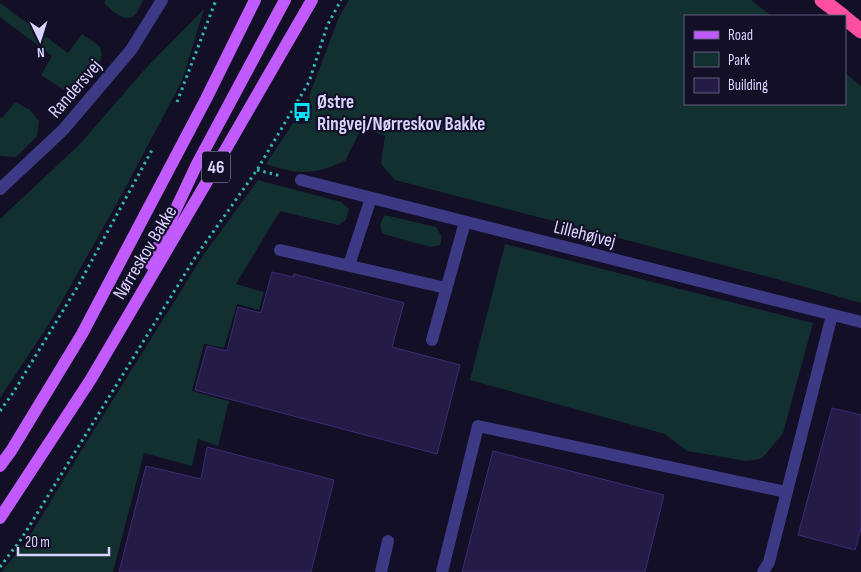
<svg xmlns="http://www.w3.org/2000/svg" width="861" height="572" font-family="'Sofia Sans Condensed',sans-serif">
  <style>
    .green { fill: #12302f }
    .building { fill: #241b47; stroke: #3b2d73 }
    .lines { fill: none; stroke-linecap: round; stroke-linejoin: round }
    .path { stroke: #2fb8b0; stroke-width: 3; stroke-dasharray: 2.5 4; stroke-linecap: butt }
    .service { stroke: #3d3a85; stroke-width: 12 }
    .minor { stroke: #3d3a85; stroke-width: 12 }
    .primary { stroke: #c25bff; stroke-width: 12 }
    .motorway { stroke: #ff4fa3; stroke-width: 15 }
    .labels { text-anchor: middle; stroke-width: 4.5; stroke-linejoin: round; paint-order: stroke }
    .shield { fill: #130f26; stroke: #9e99be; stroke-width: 1 }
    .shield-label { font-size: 18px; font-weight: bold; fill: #d9d4ff }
    .street-label { font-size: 19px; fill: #d9d4ff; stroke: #130f26 }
    .poi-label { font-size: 19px; font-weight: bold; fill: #d9d4ff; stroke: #130f26; text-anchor: start }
  </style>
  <rect width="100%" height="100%" fill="#130f26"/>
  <path class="green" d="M106 0H143C141 4 139 11 135 15 125 24 111 10 104 3Z
    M349 0H751L772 16H685V104H845V73L861 86V303L784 281 395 180 381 164 385 136 362 127 345 161C313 175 299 175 266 164L293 123 303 124 312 108 309 96 339 17Z
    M0 3 68 53 82 34C87 38 95 42 99 46 109 60 87 79 79 89L64 90 41 75 52 56 0 17Z
    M204 9 182 81 121 196 49 324 0 398V219L80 144 145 69Z
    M15 102 30 110 39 121 37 136 16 157 0 156V117L2 118Z
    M258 180 341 202 349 209 346 220 338 225 280 211 236 284 264 292 259 310 237 304 224 348 204 344 192 391 229 401 218 446 198 439 192 466 144 453 113 572H1L26 542 89 438 202 257Z
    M385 215 436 227 442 237 440 245 431 247 383 234C379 225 380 222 385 215Z
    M505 244 813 323 783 433 765 455 760 459 746 461 687 451 665 434 470 380Z"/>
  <path class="building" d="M272 272 293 277 294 274 404 303 392 347 460 365 437 454 195 390 207 346 227 351 238 307 261 313Z
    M832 408 861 415V529L855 550 798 535Z
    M207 447 334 480 311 572H119L146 466 201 479Z
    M493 451 664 495 645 572H462Z"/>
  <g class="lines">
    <path class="path" d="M177 102 216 0
      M257 170 281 176
      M0 411 13 393 78 286 152 150
      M0 567 22 538 196 256 257 170 309 82 327 26 341 0"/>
    <path class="service" d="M280 250 446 288
      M349 265 371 198
      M432 340 465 222
      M381 572 388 541
      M442 572 478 426 786 492
      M763 572 769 562 832 315"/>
    <path class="minor" d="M301 180 861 322
      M0 189 63 130 131 50 162 0"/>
    <path class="primary" d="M150 264 197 164 285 0
      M0 466 11 451 82 334 206 99 255 0
      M0 518 91 379 212 173 312 0"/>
    <path class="motorway" d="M822 0 843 16
      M845 18 861 31"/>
  </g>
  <defs>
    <g id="bus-bare" transform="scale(1.5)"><path d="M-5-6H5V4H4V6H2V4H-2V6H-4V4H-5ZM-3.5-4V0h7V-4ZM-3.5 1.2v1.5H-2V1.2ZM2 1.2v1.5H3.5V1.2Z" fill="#00e5ff" stroke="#130f26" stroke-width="2.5" paint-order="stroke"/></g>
  </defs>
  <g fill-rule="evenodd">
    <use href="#bus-bare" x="302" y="112"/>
  </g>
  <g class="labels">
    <rect class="shield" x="202" y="151.5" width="28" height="31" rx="4"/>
    <g class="shield-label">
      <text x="216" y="173">46</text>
    </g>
    <g class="street-label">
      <text transform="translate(74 88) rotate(-49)" y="7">Randersvej</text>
      <text transform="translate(585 233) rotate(14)" y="7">Lillehøjvej</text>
      <text transform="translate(144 252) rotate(-59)" y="7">Nørreskov Bakke</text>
    </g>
    <g class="poi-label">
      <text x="317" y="108">Østre<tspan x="317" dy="22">Ringvej/Nørreskov Bakke</tspan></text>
    </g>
  </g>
  <rect x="684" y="15" width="162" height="90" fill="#130f26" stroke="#625e7d"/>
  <rect x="694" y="31" width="25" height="8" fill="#c25bff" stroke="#625e7d"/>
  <text x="728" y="40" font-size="15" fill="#d9d4ff">Road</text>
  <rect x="694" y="52" width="25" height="15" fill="#12302f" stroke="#625e7d"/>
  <text x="728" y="65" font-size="15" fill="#d9d4ff">Park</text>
  <rect x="694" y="78" width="25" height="15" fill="#241b47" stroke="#625e7d"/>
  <text x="728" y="90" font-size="15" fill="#d9d4ff">Building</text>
  <g transform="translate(40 40) rotate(176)" stroke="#130f26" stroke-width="4" paint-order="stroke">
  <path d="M0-4L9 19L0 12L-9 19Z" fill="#d9d4ff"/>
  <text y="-8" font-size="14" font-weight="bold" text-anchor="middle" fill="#d9d4ff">N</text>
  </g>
  <path d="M18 547v8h91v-8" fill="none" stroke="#d9d4ff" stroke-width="2.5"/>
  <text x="25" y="547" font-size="15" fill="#d9d4ff" stroke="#130f26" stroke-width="4" paint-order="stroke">20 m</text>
</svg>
